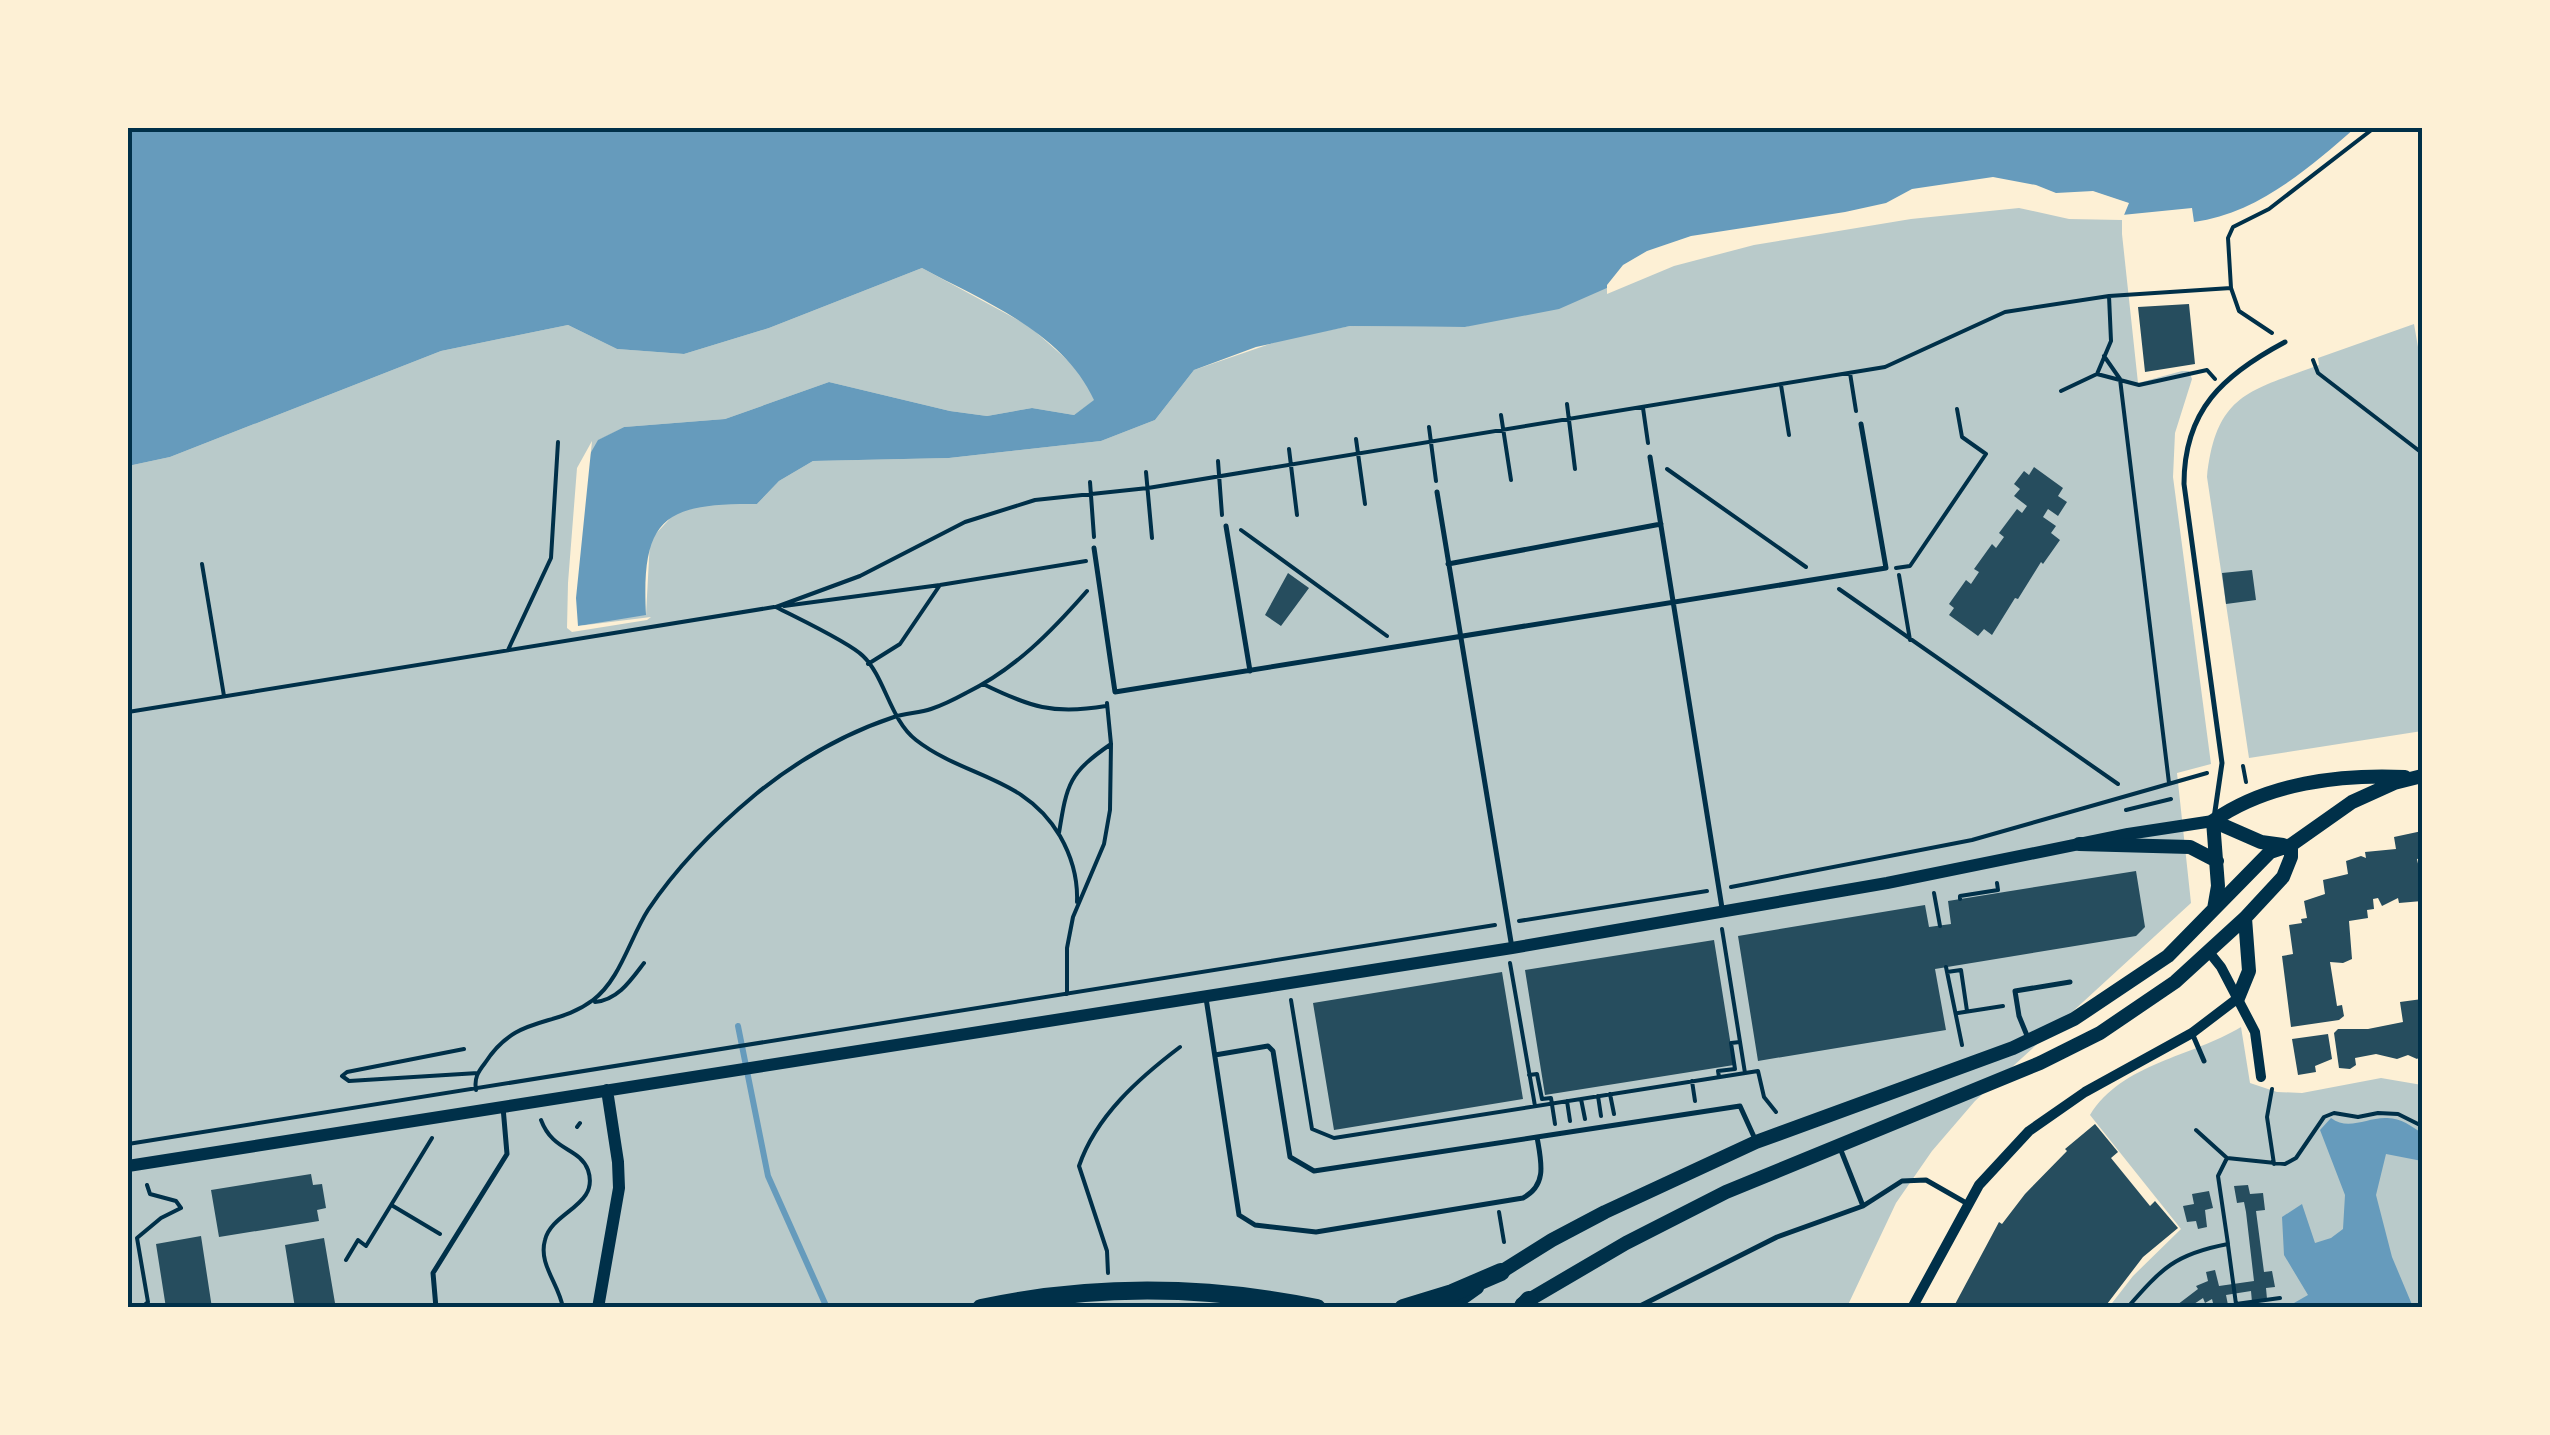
<svg xmlns="http://www.w3.org/2000/svg" width="2550" height="1435" font-family="Roboto,sans-serif">
  <style>
    .green { fill: #b9caca }
    .water { fill: #669bbc }
    .pier { fill: #fdf0d5 }
    .lines { fill: none; stroke-linecap: round; stroke-linejoin: round }
    .stream { stroke: #669bbc; stroke-width: 6 }
    .building { fill: #264d5e }
    .path { stroke: #003049; stroke-width: 4 }
    .service { stroke: #003049; stroke-width: 5 }
    .minor { stroke: #003049; stroke-width: 10 }
    .tertiary { stroke: #003049; stroke-width: 12 }
    .secondary { stroke: #003049; stroke-width: 14 }
    .motorway { stroke: #003049; stroke-width: 18 }
    .neatline { fill: none; stroke: #003049; stroke-width: 4 }
  </style>
  <rect width="100%" height="100%" fill="#fdf0d5"/>
  <path class="green" d="M2019 203 2122 215V234L2138 383 2182 371H2189L2192 379 2175 433 2173 477 2211 764 2177 773 2191 903 1975 1101 1932 1151 1896 1203 1847 1307H128V466L170 457 441 351 568 325 617 349 684 354 769 328 922 268 1029 326 1082 373 1095 400 1074 415 1032 408 987 416 950 411 829 382 725 419 624 427 599 440 582 468 646 615 650 540 677 511 710 504H757L779 481 813 461 949 458 1101 441 1155 420 1194 370 1284 339 1350 326 1465 327 1753 240Z
    M2414 324 2422 370V731L2249 758 2207 477C2216 394 2249 391 2319 365L2318 358Z
    M2241 1027 2250 1083 2277 1092 2302 1093 2381 1078 2422 1085V1307H2109L2133 1276 2181 1229 2090 1115C2122 1063 2192 1057 2241 1027Z"/>
  <path class="water" d="M128 128H2355C2308 169 2258 213 2194 222L2192 208 2122 215 2019 203 1753 240 1625 280 1559 309 1465 327 1350 326 1256 347 1194 370 1155 420 1101 441 949 458 813 461 779 481 757 504C664 503 641 518 646 615L572 627 582 468 598 440 624 427 725 419 829 382 950 411 987 416 1032 408 1074 415 1094 400C1063 332 985 302 922 268L769 328 684 354 617 349 568 325 441 351 170 457 128 466Z
    M2331 1118C2348 1131 2366 1118 2385 1118 2400 1117 2411 1126 2422 1133V1161L2386 1154 2376 1195 2392 1257 2413 1307H2287L2308 1295 2284 1255 2282 1217 2302 1204 2315 1243 2331 1238 2343 1229 2345 1195 2320 1130Z"/>
  <path class="pier" d="M1993 177 2036 185 2056 193 2093 191 2129 203 2122 220 2069 219 2019 208 1911 219 1754 245 1674 266 1607 294V285L1623 265 1647 251 1691 236 1845 212 1886 203 1912 189Z
    M592 441 576 598 578 626 651 617 647 620 572 632 567 628 568 583 577 468Z"/>
  <g class="lines">
    <path class="stream" d="M738 1026 768 1176 827 1308"/>
  </g>
  <path class="building" d="M2189 304 2195 364 2145 372 2138 307Z
    M2034 467 2063 488 2058 496 2067 502 2058 516 2048 509 2043 517 2056 526 2051 533 2060 540 2043 564 2041 562 2018 599 2015 598 1992 635 1984 629 1978 636 1949 615 1954 608 1949 604 1966 580 1971 584 1979 572 1974 569 1992 544 1996 548 2004 537 1999 533 2017 509 2022 513 2027 506 2014 496 2020 489 2014 484 2024 471 2029 475Z
    M2252 570 2256 600 2226 604 2222 573Z
    M1288 573 1309 588 1281 626 1265 615Z
    M2422 831V858L2417 859 2420 873H2422V901L2399 903 2398 898 2382 906 2378 898 2373 899 2374 909 2367 910 2368 918 2349 921 2352 959 2343 963 2330 962 2337 1006 2342 1005 2344 1016 2339 1020 2291 1027 2282 956 2293 954 2289 925 2302 923 2301 919 2307 918 2304 901 2325 894 2323 880 2348 874 2346 861 2361 856 2366 858 2365 852 2396 849 2394 837Z
    M2136 871 2145 927 2136 936 1935 969 1946 1030 1758 1061 1738 936 1925 905 1929 927 1951 924 1948 901Z
    M1714 940 1734 1065 1545 1095 1525 970Z
    M1502 972 1523 1099 1334 1130 1313 1003Z
    M2422 999V1055L2417 1059 2408 1055 2397 1059 2376 1054 2355 1058 2356 1065 2350 1069 2339 1068 2334 1033 2338 1029H2368L2403 1022 2400 1002Z
    M2328 1034 2332 1059 2315 1066 2316 1072 2298 1075 2292 1039Z
    M2095 1124 2118 1152 2111 1158 2150 1206 2155 1201 2178 1228 2143 1257 2104 1308H1953L1999 1222 2002 1224 2025 1194 2067 1151 2065 1149Z
    M311 1174 313 1185 322 1184 326 1208 317 1210 319 1221 219 1237 211 1190Z
    M2248 1185 2250 1194 2263 1193 2265 1210 2256 1211 2264 1272 2272 1271 2275 1287 2266 1288 2267 1299 2252 1302 2251 1291 2226 1295 2228 1305 2214 1307 2212 1299 2205 1303 2203 1298 2188 1308H2173L2198 1289 2196 1286 2208 1281 2206 1272 2215 1270 2219 1286 2254 1281 2246 1212 2244 1202 2237 1203 2234 1186Z
    M2209 1191 2213 1208 2205 1210 2207 1227 2198 1229 2196 1221 2187 1222 2183 1206 2194 1204 2192 1194Z
    M201 1236 212 1308H166L156 1244Z
    M324 1238 335 1303 295 1308 285 1245Z"/>
  <g class="lines">
    <path class="path" d="M2231 288 2228 238 2233 227 2269 209 2374 128
      M2421 292 2422 297
      M2104 356 2120 379 2169 783
      M2313 360 2318 373 2422 453
      M1850 373 1856 411
      M2097 374 2139 385 2207 370 2215 379
      M1781 385 1789 435
      M2061 391 2097 374 2111 341 2109 296
      M1567 404 1575 469
      M1643 408 1648 443
      M1501 415 1511 480
      M1429 427 1436 481
      M1356 439 1365 504
      M1289 449 1297 515
      M1218 461 1222 515
      M1667 469 1806 567
      M1146 472 1152 538
      M1090 482 1094 537
      M1241 530 1387 636
      M202 564 224 696
      M1896 568 1910 566 1986 454 1962 437 1957 409
      M1899 575 1910 640
      M1839 589 2118 784
      M784 606 940 585 1086 561
      M776 607 860 576 965 522 1035 500 1148 488 1885 367 2005 312 2109 296 2231 288 2239 311 2272 333
      M776 607C795 617 849 642 863 656 885 677 890 720 916 740 965 778 1025 776 1060 836 1072 857 1078 877 1077 902
      M508 650 551 558 558 442
      M868 664 900 644 940 585
      M983 684C1030 707 1053 715 1106 706
      M128 712 774 607
      M2243 766 2246 782
      M2126 810 2171 799
      M1059 833C1067 783 1069 773 1111 744
      M1731 887 1972 840 2207 773
      M1934 893 1940 926
      M1960 899V896L1998 890 1997 883
      M1519 921 1707 891
      M1722 929 1745 1073
      M1510 963 1535 1106
      M1946 967 1962 1045
      M1947 972 1961 970 1967 1011
      M1067 994V948L1073 917 1104 844 1110 810 1111 744 1107 703
      M1291 1000 1312 1129 1334 1138 1758 1071 1764 1097 1776 1112
      M595 1002C618 1000 631 980 644 963
      M1958 1013 2003 1006
      M464 1049 347 1072 342 1076 349 1081 478 1073
      M1529 1075 1537 1074 1542 1099 1551 1098 1555 1124
      M1719 1077 1718 1071 1735 1069 1731 1043 1740 1042
      M1692 1081 1695 1101
      M2272 1089 2267 1117 2274 1164
      M476 1090C474 1078 478 1072 485 1063 517 1013 555 1029 593 1000 620 980 630 938 648 910 678 865 715 828 756 794 798 760 843 734 894 717 906 713 920 713 931 709 943 705 955 699 966 693 1015 669 1051 632 1087 591
      M1610 1094 1614 1114
      M1598 1096 1601 1116
      M1581 1099 1585 1119
      M1567 1101 1570 1121
      M541 1120C553 1152 579 1147 588 1170 600 1206 552 1211 545 1240 538 1264 559 1284 563 1308
      M577 1127 580 1123
      M2196 1130 2227 1158
      M128 1144 1495 925
      M393 1206 440 1234
      M1499 1212 1504 1242
      M2228 1245 2236 1304 2232 1308
      M346 1260 358 1240 366 1246 432 1138
      M1108 1273 1107 1251 1079 1166C1096 1116 1139 1078 1180 1047
      M2236 1304 2280 1298
      M141 1308 148 1302 137 1238 161 1218 181 1208 176 1201 150 1194 147 1185
      M2127 1308C2162 1268 2175 1254 2228 1244L2218 1176 2227 1158 2285 1164 2296 1158 2324 1117 2334 1113 2358 1117 2378 1113 2398 1114 2422 1126"/>
    <path class="service" d="M1650 457 1722 908
      M1437 492 1512 948
      M1226 526 1250 671
      M1094 548 1115 692 1886 568 1861 424
      M1448 564 1661 524
      M2214 818 2222 763 2184 484C2184 410 2223 375 2285 342
      M1206 998 1239 1215 1255 1225 1316 1232 1523 1198C1548 1185 1541 1161 1537 1137L1314 1171 1290 1157 1273 1051 1268 1046 1215 1055
      M2192 1033 2204 1061
      M2028 1038 2019 1016 2015 991 2070 982
      M1537 1137 1740 1106 1755 1139
      M1840 1148 1863 1206
      M436 1308 433 1273 507 1154 503 1107
      M1636 1308 1777 1237 1863 1206 1902 1181 1926 1180 1968 1204"/>
    <path class="minor" d="M2209 952 2221 967 2255 1032 2261 1077
      M1912 1308 1979 1185 2029 1131 2085 1092 2192 1033 2238 998"/>
    <path class="tertiary" d="M128 1166 1512 948 1887 883 2128 834 2213 821
      M598 1308 619 1188 618 1162 607 1090
      M1450 1308 1478 1288"/>
    <path class="secondary" d="M2213 821C2267 783 2340 774 2405 777
      M2213 821 2218 886 2214 909
      M2213 821 2261 842 2283 845
      M2079 844 2190 847 2217 861
      M2238 998 2249 971 2245 918
      M1501 1272 1552 1240 1605 1212 1756 1142 2013 1048 2074 1019 2168 956 2270 852 2291 845 2352 802 2394 783 2422 776
      M1522 1304 1626 1243 1726 1192 2040 1063 2100 1033 2175 982 2245 918 2283 877 2291 857V845"/>
    <path class="motorway" d="M981 1308C1094 1284 1204 1285 1317 1308
      M1403 1308 1452 1293 1501 1272
      M1522 1308 1529 1300"/>
  </g>
  <rect width="2550" height="1435" fill="none" stroke="#fdf0d5" stroke-width="260"/>
  <rect x="130" y="130" width="2290" height="1175" class="neatline"/>
</svg>
